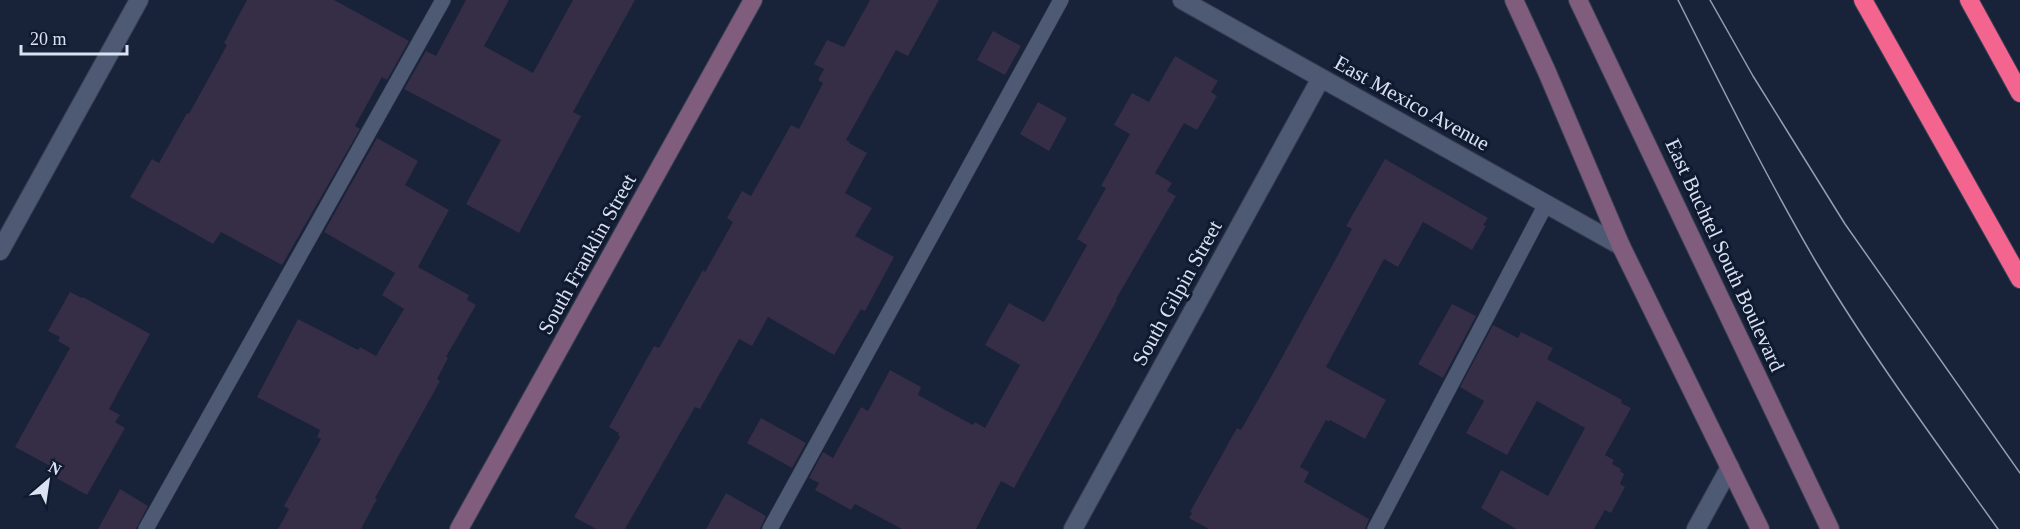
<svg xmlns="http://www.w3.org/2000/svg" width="2020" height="529" font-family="Georgia,serif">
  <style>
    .building { fill: #362d46 }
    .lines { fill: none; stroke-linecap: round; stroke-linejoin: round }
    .lane-casing { stroke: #373e52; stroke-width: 16 }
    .street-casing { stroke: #373e52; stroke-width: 20 }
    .secondary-casing { stroke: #373e52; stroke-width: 20 }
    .highway-casing { stroke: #373e52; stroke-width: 20 }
    .lane { stroke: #4e5a74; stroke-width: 15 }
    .street { stroke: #4e5a74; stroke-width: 18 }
    .secondary { stroke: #805d7c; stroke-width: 18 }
    .highway { stroke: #f3658e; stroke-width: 18 }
    .tram { stroke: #959daf; stroke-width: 1.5 }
    .labels { text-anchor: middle; stroke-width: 6; stroke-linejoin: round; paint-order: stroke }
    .street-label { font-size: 21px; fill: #dae1f1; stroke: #0f192f }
  </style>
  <rect width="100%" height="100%" fill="#182239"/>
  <path class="building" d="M247 0H334L409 41 387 80 382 77 355 126 360 129 282 265 221 232 213 244 130 197 152 159 159 163 187 113 189 114 227 45 224 43Z
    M466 0H509L484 46 533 73 573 0H635L573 112 581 116 519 233 466 204 501 140 404 89 426 51 436 56Z
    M870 0H939L908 56 896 50 846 140 850 142 849 143 867 153 845 193 872 208 855 236 894 257 865 311 861 309 834 355 768 317 752 346 739 339 700 409 695 407 625 529H596L574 517 620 437 618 435 619 433 609 427 654 346 659 348 703 270 705 272 733 222 727 218 742 191 751 196 791 125 799 129 823 83 818 80 824 69 814 64 827 40 844 47Z
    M993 31 1021 46 1005 75 977 60Z
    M1175 56 1218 81 1211 92 1217 96 1197 130 1184 123 1155 173 1172 183 1167 191 1176 196 1116 299 1117 300 1014 488 1001 481 976 529H902L855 504 851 510 815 490 819 483 809 478 823 452 833 458 861 407 868 411 890 370 921 387 918 395 973 425 975 422 985 428 1020 365 985 345 1009 303 1044 322 1087 245 1077 239 1106 188 1101 186 1130 134 1114 125 1132 93 1149 102Z
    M1038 102 1067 118 1049 151 1020 134Z
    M377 138 418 161 405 185 449 210 418 267 469 295 467 300 476 305 446 357 448 358 437 379 440 381 375 498 377 499 361 529H278L289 509 284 506 321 439 317 437 320 430 257 397 298 319 358 350 360 347 376 356 404 309 382 295 395 273 324 232Z
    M1385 159 1488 218 1483 225 1486 226 1472 250 1423 222 1398 267 1384 259 1326 367 1386 400 1365 439 1330 420 1329 422 1326 420 1300 467 1309 472 1304 482 1369 519 1365 529H1209L1189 518 1192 513 1190 512 1237 428 1241 430 1280 361 1352 229 1346 226Z
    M70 292 82 298 83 297 150 334 109 409 120 415 115 422 125 428 87 495 49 474 52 467 15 447 70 348 58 341 60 337 48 331Z
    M1452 304 1476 316 1443 378 1418 364Z
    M1493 325 1518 338 1521 332 1553 348 1547 359 1622 400 1621 403 1631 408 1605 455 1614 460 1612 464 1621 469 1620 471 1624 474 1620 484 1625 487 1611 513 1605 510 1594 529H1516L1481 508 1501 470 1548 496 1585 428 1537 401 1507 455 1466 433 1484 401 1460 387Z
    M761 418 806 443 792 468 747 443Z
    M120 489 148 506 136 529H98Z
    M726 493 766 516 760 529H706Z"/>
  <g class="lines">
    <g class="lane-casing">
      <path id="lane" d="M146 529 443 0
        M770 529 1061 0
        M1375 529 1546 204"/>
    </g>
    <g class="street-casing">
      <path id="street" d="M1182 0 1621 246
        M0 251 139 0
        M1073 529 1321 78
        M1696 529 1730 467"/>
    </g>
    <g class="secondary-casing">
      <path id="secondary" d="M1514 0 1547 72 1621 246 1760 529
        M1578 0 1830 529
        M459 529 753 0"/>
    </g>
    <g class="highway-casing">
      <path id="highway" d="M1863 0 2020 279
        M1969 0 2020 93"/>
    </g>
    <use href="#lane" class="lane"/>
    <use href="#street" class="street"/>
    <use href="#secondary" class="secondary"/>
    <use href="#highway" class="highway"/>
    <path class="tram" d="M1678 0C1722 88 1766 176 1816 262 1871 354 1936 442 1998 529
      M1710 0 1753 76 1845 224 2020 473"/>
  </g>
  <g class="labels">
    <g class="street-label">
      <text transform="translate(1412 103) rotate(29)" y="7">East Mexico Avenue</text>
      <text transform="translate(587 254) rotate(-61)" y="7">South Franklin Street</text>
      <text transform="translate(1725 255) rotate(65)" y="7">East Buchtel South Boulevard</text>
      <text transform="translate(1177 293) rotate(-61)" y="7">South Gilpin Street</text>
    </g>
  </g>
  <g transform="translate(48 481) rotate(29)" stroke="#0f192f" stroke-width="4.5" paint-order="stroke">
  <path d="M0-4.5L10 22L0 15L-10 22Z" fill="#dae1f1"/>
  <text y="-9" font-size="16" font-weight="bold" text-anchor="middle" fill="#dae1f1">N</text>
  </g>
  <path d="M21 45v9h106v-9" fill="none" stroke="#dae1f1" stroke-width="3"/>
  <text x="30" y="45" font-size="18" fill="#dae1f1" stroke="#0f192f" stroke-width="4.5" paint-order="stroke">20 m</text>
</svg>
